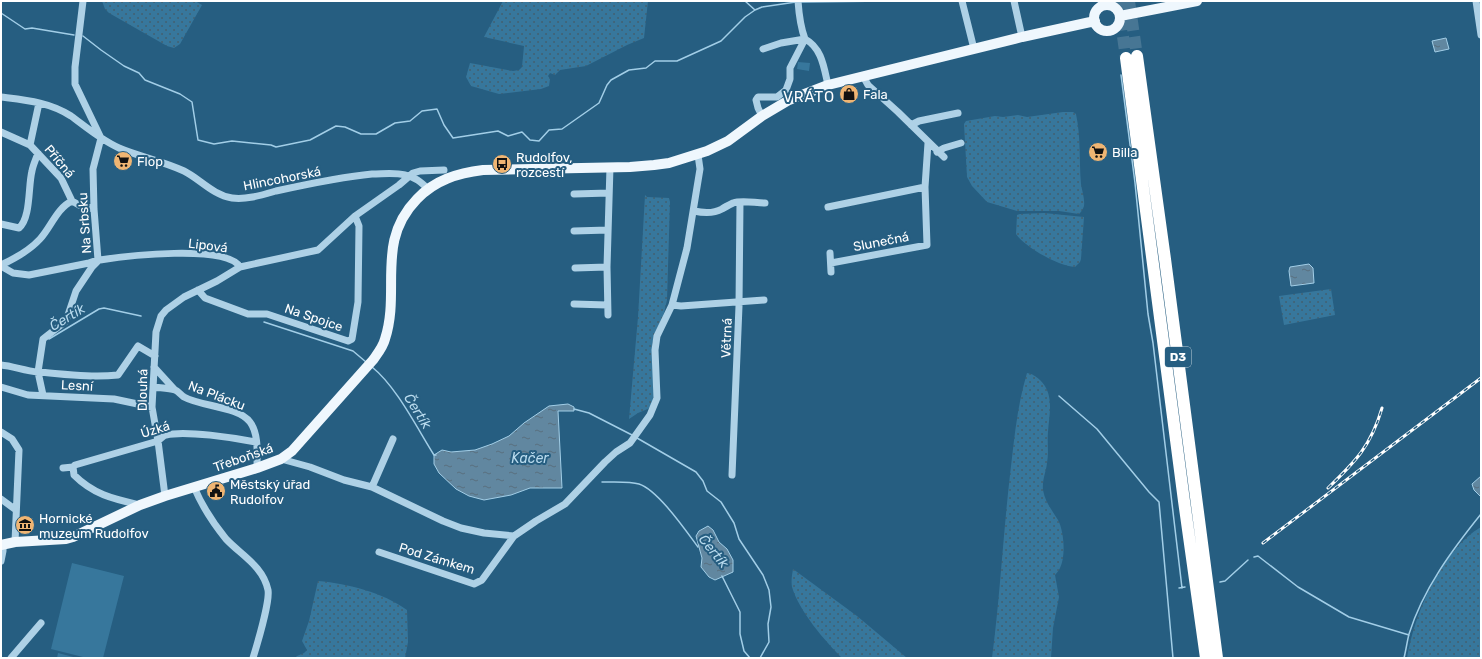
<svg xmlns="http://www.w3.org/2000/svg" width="1482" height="659" font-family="Rubik,sans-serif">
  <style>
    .grass { fill: url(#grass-dots) }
    .pitch { fill: #37779c }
    .water { fill: url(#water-ripples); stroke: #a2cee7 }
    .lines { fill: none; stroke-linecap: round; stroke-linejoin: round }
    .stream { stroke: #a2cee7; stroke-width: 1.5 }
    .highway-tunnel { stroke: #477694; stroke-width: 12; stroke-dasharray: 12 6; stroke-linecap: butt }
    .minor { stroke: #aed1e6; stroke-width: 7 }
    .major { stroke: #eff7fd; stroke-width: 10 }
    .highway { stroke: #fff; stroke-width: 12 }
    .rail-casing { stroke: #fff; stroke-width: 3 }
    .rail { stroke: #265e81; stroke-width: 1.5; stroke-dasharray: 4.5; stroke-linecap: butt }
    .labels { text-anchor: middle; stroke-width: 4; stroke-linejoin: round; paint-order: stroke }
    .shield { fill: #265e81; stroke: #becfd9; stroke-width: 1 }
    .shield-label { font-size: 12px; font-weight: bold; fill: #fff }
    .poi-label { font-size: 13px; fill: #fff; stroke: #265e81; text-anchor: start }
    .street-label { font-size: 13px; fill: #fff; stroke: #265e81 }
    .water-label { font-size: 14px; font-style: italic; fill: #b9dbee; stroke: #265e81 }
    .quarter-label { font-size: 15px; letter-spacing: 1px; fill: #fff; stroke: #265e81 }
  </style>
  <defs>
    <pattern id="grass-dots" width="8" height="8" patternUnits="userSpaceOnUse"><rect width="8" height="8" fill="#37779c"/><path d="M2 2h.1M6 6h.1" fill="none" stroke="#435f70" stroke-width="1.8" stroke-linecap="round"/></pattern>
    <pattern id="water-ripples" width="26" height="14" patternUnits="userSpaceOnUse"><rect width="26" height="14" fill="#6187a0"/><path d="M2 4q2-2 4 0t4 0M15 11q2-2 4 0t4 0" fill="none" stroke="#596f7e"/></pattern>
  </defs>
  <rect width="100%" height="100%" fill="#265e81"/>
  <path class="grass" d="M102 1H195L202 5 180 44 174 48 167 46 109 13 105 9Z
    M503 1H648L644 38 627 45 586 66 560 70 555 75 550 73 548 76 550 79 549 86 541 89 499 94 471 86 466 77 470 63 513 71 519 70 522 67 524 46 484 37Z
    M1063 112H1073L1076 114C1081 137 1079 161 1081 184 1082 191 1085 199 1084 206 1083 209 1082 211 1079 214L1059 211H1017L987 202 972 186 967 177 964 124 966 121 995 116 1003 117 1018 115 1027 117Z
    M645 195 647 197 669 198 670 202 667 300 664 313 652 343 654 396 650 408 638 413 629 419 638 317Z
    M1044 213 1084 217 1081 259 1080 262 1075 267C1058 266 1025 247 1016 234L1017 215 1020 214Z
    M1331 289 1335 315 1284 325 1279 296Z
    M1027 373C1033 374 1035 376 1040 380 1055 394 1049 415 1048 432 1047 443 1049 453 1047 463 1046 472 1042 480 1043 490 1045 502 1052 510 1058 520 1064 531 1066 556 1060 568 1059 570 1057 573 1055 575L1059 597 1053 628 1051 658H992C1000 597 1003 536 1010 475 1014 441 1017 406 1027 373Z
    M1481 527V658H1407C1414 615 1441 550 1481 527Z
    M793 569 857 616 907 658H842C825 641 799 611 792 587 791 581 792 575 793 569Z
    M318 581C349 584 382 592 407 610L408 642 405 658H295L297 656 304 653 307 650 302 641 309 621Z"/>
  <path class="pitch" d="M798 62 810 63 809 71 797 69Z
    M72 563 124 576 103 658H87L51 649Z
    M58 653 77 658H80H57Z"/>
  <path class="water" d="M1446 38 1449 49 1435 52 1432 41Z
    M1309 264 1313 268 1314 283 1291 286 1289 271 1290 267Z
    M568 404 574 407V411H558L562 488H530L511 495 484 500 469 496 456 489 439 473 434 464V455L442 450 451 452 475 450 492 444 509 436 524 423 549 406Z
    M1481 476V497L1474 490 1472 484Z
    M708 526 713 530 719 542 727 549 733 560V572L715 580 709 577 701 567 702 558 696 536 699 531Z"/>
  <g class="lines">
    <path class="stream" d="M745 1 755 10
      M800 2 889 1
      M1 13 25 29 32 28 74 35
      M83 36 101 50 124 66 139 73 145 80 180 94 192 102 198 140 214 144 232 141 271 145 276 147 310 140 336 126 345 127 361 134H376L395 123 410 121 422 111 437 109 444 125 453 138 498 131 508 136 522 132 530 140 539 141 549 130 562 129 599 103 607 85 611 80 629 70 646 68 655 61H677L721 41 745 17 755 10 762 7 796 2
      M1121 75 1135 183 1148 314 1153 343 1182 588
      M264 322 353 351 366 362
      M49 339 99 309 104 308 141 316
      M372 367C396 386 417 428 434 455H436
      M1059 396 1097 429 1149 492 1159 502 1173 658
      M574 409 589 413 632 435
      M637 438 696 472 703 481 707 491 721 502 734 523 739 539 763 575 769 590 771 607 768 624 769 642 760 658
      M602 482C613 482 630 481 639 484 658 490 686 531 698 547
      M1254 557 1258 556 1298 587 1349 617 1409 635
      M722 576 740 612V634L744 651 750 658
      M1220 582 1225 581 1248 560
      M1179 588 1185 587
      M1404 658C1406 650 1407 642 1409 634 1423 589 1452 550 1481 514"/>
    <path class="highway-tunnel" d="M1118 1 1126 58
      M1129 1 1137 56"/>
    <path class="minor" d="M83 1 75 67V84L100 136
      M798 1C799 15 800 26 805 39 822 48 824 68 828 85
      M962 1 974 49
      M1014 1 1022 37
      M1101 1 1103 6
      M1476 1 1481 35
      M763 49 781 43 805 39
      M863 76 868 85 898 112 944 157
      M1 97C25 100 50 102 71 116 86 127 101 140 119 148 140 157 163 161 184 171 200 179 213 195 232 198 246 200 262 195 276 191 308 184 340 177 372 174 383 174 394 172 405 175 415 177 421 182 428 189
      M762 116 758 108 756 100 758 97H777L786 90 790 79V68L805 39
      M911 125 919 121 958 113
      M1 132 30 145 61 178 72 201 79 205 94 209
      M30 145 39 103
      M937 152 944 148 961 143
      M574 194 609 193
      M828 207 925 187
      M694 211C703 213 713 214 722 209 725 207 729 205 733 203 742 200 755 203 765 203
      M1 224 19 228C31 218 28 186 32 171 33 165 36 159 38 153
      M574 231 608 230
      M830 253 831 272
      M98 260 94 209 93 169 101 138
      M831 263 927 245 925 187 928 143
      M1 265C16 258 29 251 40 239 51 227 57 208 72 201
      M1 266 13 273 29 275 89 263C93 262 96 260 100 260 125 256 226 244 240 267
      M575 268 607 267
      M198 290 205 298 248 314H267L348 341 352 339 358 302 359 226 355 216
      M574 304 607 305
      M672 305 681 306 764 300
      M608 315 607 267 610 167
      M1 365C13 366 25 371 38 372 64 374 91 378 118 375L138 346 155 356
      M154 367 175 390
      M1 387 28 395 114 399 152 407
      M153 387C160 388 169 388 175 390 178 391 181 395 184 397 202 407 238 406 250 422 259 434 257 454 257 468
      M43 395 38 372 43 339 66 321 76 291 92 267 97 262
      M1 432 12 439 19 450 15 542
      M281 459 310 467 344 480 372 487 443 521 461 528 484 533 514 536
      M73 467 74 475C94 495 114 499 140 505
      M63 468 73 467 75 465 158 441C160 439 163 436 166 435 185 430 235 438 256 442
      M732 475 739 306 740 202
      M194 487C202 506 213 523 226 539 241 555 263 566 268 590 270 601 257 645 253 658
      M372 487 393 439
      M165 496 158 441 152 407 156 332 161 316 166 310 184 297 217 281 240 267 318 250 355 216 399 185 413 173 420 171 444 170
      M1 499 16 510
      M379 552 474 584 482 580 514 536 536 521 565 504 605 462 616 452 630 443 650 415 657 398 655 350 657 336 672 305 687 248 700 169 698 155
      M1 561 3 551V545
      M11 658 41 623"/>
    <path class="major" d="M1094 18a13 13 0 1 1 26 0a13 13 0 1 1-26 0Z
      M1120 16 1197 1
      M1 545 15 542 66 539 73 537 140 505 165 496 257 468 281 459 292 451 373 360C378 353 383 347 385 339 401 290 375 242 417 199 435 180 458 173 483 170L630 167 654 165 669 163 707 151 728 141 762 116 789 100 828 85 1022 37 1095 21"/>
    <path class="highway" d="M1137 56 1165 259 1217 658
      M1126 58 1184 501 1206 658"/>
    <g class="rail-casing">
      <path id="rail" d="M1328 488C1355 462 1371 446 1382 408
        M1263 543 1481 378"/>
    </g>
    <use href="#rail" class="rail"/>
  </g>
  <defs>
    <g id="shop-disc" transform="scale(1)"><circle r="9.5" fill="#efb573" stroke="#265e81"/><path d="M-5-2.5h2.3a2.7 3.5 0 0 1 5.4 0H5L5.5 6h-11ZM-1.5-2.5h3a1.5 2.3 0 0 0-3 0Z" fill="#111"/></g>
    <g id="supermarket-disc" transform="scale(1)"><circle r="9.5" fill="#efb573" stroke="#265e81"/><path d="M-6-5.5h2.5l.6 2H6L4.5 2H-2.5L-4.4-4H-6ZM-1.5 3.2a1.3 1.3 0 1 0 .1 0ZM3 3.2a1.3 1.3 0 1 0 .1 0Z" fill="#111"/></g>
    <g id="bus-disc" transform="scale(1)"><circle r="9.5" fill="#efb573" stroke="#265e81"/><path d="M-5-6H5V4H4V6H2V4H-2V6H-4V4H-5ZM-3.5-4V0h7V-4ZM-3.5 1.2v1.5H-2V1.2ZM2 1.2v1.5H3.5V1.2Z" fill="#111"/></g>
    <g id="civic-disc" transform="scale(1)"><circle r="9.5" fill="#efb573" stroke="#265e81"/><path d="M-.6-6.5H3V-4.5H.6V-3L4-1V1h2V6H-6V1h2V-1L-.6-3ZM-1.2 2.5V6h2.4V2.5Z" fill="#111"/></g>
    <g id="museum-disc" transform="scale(1)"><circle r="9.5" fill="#efb573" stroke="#265e81"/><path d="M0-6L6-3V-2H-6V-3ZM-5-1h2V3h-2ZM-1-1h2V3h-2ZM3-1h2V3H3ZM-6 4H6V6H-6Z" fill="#111"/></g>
  </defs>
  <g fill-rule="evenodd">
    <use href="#shop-disc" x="849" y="94"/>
    <use href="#supermarket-disc" x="1098" y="152"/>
    <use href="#supermarket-disc" x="123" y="161"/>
    <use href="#bus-disc" x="502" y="164"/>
    <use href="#civic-disc" x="216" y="491"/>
    <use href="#museum-disc" x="25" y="525"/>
  </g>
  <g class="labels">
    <rect class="shield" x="1165" y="347" width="26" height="20" rx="3"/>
    <g class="shield-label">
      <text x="1178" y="361">D3</text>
    </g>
    <g class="poi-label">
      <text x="863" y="99">Fala</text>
      <text x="1112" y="157">Billa</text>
      <text x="516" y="162">Rudolfov,<tspan x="516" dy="15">rozcestí</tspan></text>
      <text x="137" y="166">Flop</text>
      <text x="230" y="489">Městský úřad<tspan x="230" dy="15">Rudolfov</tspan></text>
      <text x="39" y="523">Hornické<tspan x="39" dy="15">muzeum Rudolfov</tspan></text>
    </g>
    <g class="street-label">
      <text transform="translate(60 161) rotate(50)" y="5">Příčná</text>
      <text transform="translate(282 178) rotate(-11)" y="5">Hlincohorská</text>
      <text transform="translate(84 223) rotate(-94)" y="5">Na Srbsku</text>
      <text transform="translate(881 241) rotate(-11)" y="5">Slunečná</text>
      <text transform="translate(208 245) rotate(7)" y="5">Lipová</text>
      <text transform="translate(314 317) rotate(19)" y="5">Na Spojce</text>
      <text transform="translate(726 338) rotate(-88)" y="5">Větrná</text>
      <text transform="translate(77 385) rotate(3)" y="5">Lesní</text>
      <text transform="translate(142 390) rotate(-89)" y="5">Dlouhá</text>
      <text transform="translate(217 395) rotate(21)" y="5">Na Plácku</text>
      <text transform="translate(155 429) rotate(-17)" y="5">Úzká</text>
      <text transform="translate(243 457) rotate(-19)" y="5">Třeboňská</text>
      <text transform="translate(437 558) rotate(17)" y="5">Pod Zámkem</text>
    </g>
    <g class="water-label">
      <text transform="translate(67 317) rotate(-31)" y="5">Čertík</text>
      <text transform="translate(418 411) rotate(58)" y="5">Čertík</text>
      <text x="530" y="463">Kačer</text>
      <text transform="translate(714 551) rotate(51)" y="5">Čertík</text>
    </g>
    <g class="quarter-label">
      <text x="809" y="102">VRÁTO</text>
    </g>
  </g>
  <rect width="1482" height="659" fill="none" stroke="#ffffff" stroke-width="4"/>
</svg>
